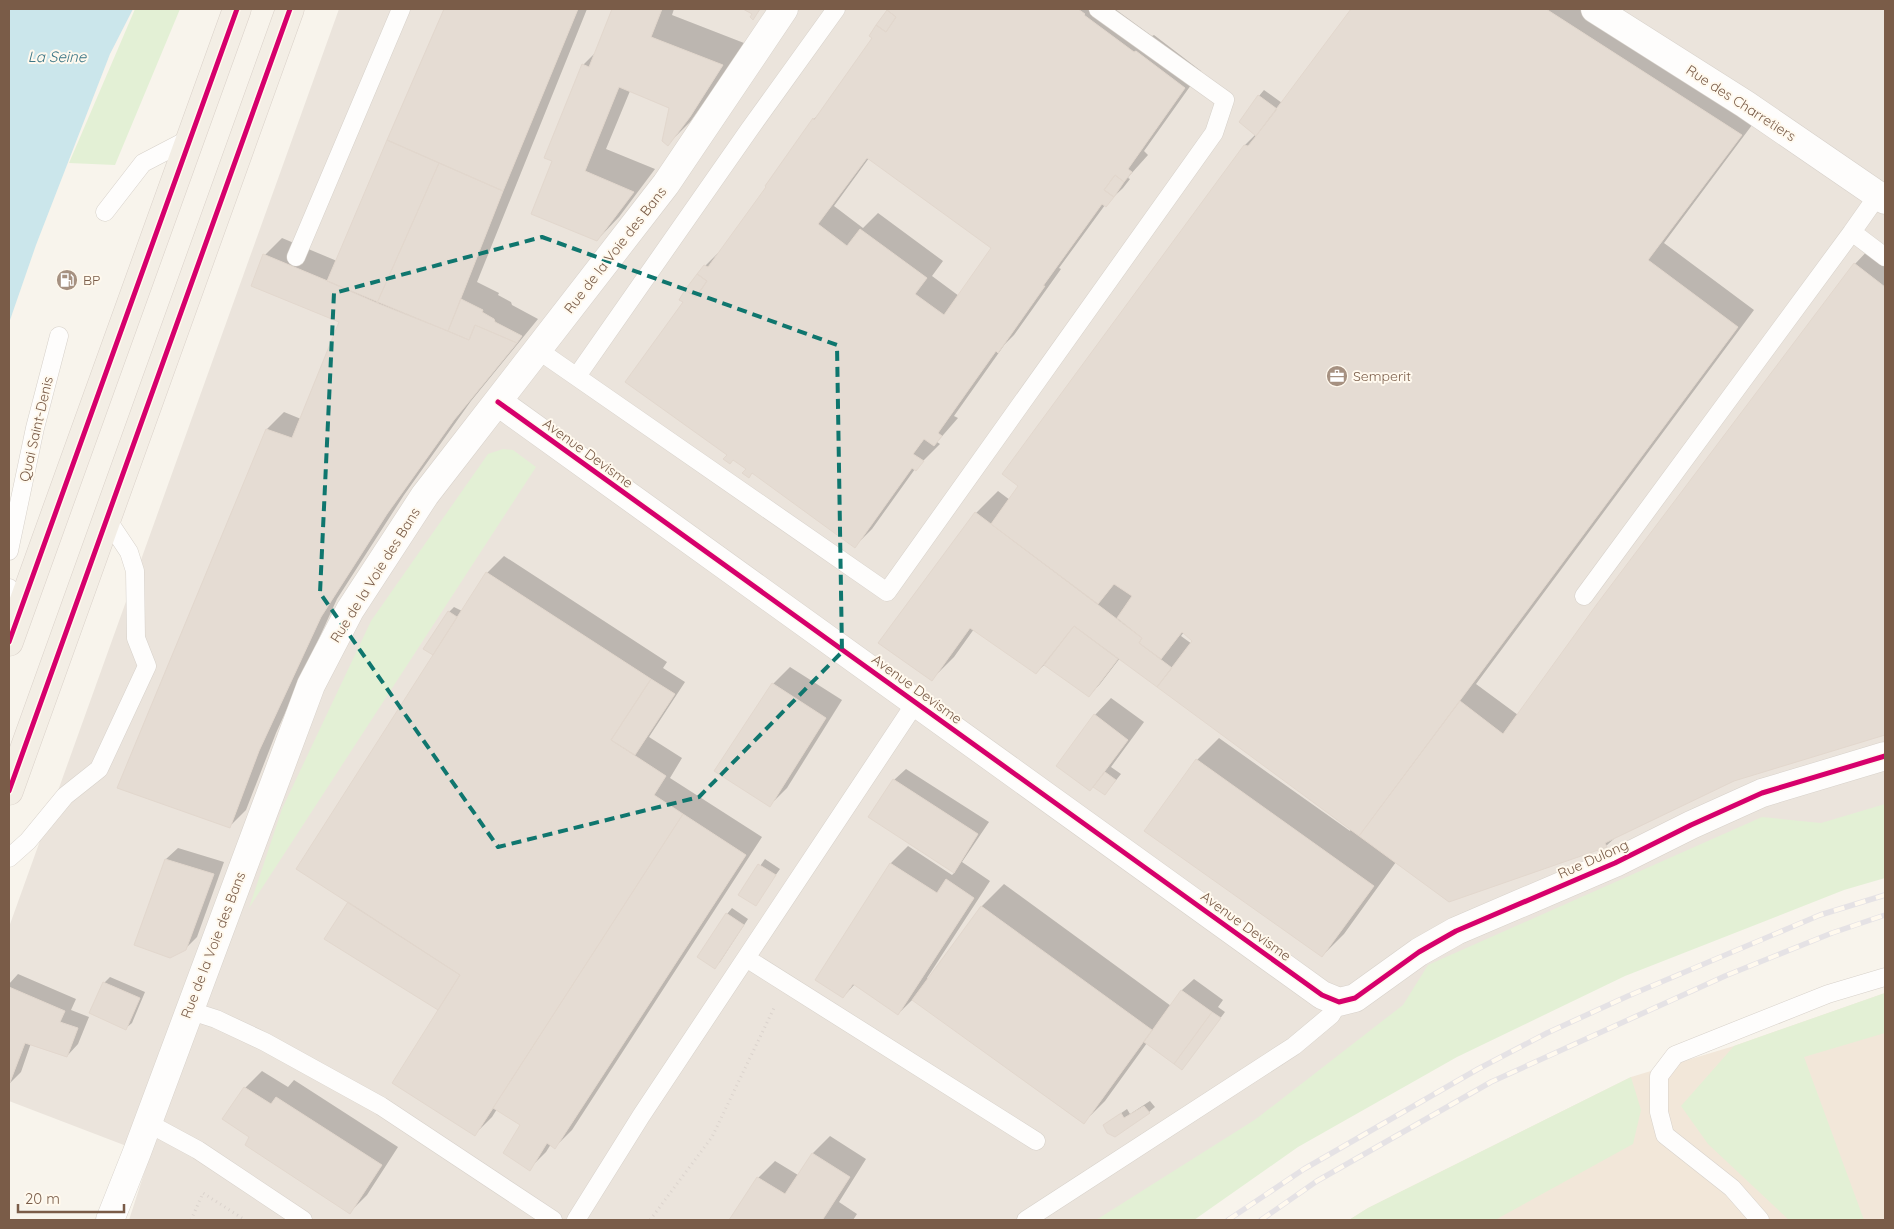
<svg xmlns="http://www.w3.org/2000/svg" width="1894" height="1229" font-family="Quicksand,sans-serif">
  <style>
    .residential { fill: #f2e7d9 }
    .industrial { fill: #ebe4dc }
    .green { fill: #e3f0d5 }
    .water { fill: #cbe6eb }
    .shadow { fill: #0003; fill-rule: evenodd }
    .building { fill: #e5dcd3; stroke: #e2d7cd; fill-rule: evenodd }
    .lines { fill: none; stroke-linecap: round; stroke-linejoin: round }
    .service-casing { stroke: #d7d1ca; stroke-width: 19 }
    .minor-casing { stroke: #d7d1ca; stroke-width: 29 }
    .primary-casing { stroke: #dad1c9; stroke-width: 29 }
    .path { stroke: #dbd3cd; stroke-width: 3; stroke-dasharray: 1 4; stroke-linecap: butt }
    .service { stroke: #fefdfc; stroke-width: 18 }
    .minor { stroke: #fefdfc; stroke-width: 28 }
    .primary { stroke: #f3eee5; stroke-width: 28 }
    .rail-casing { stroke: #e5e2e5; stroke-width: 5.5 }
    .rail { stroke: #fff9ee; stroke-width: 4; stroke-dasharray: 11; stroke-linecap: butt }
    .cycleway-casing { stroke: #fff9ee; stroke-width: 8 }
    .cycleway { stroke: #d6006c; stroke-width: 5 }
    .marked { fill: none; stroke: #0f766e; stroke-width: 4; stroke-dasharray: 10 6; stroke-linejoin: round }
    .labels { text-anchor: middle; stroke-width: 4; stroke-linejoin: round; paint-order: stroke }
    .street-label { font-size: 14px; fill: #7a5c48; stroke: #fff9ee }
    .poi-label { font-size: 14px; fill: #7a5c48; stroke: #fff9ee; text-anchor: start }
    .water-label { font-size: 15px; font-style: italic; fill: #3d7787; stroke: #fff9ee }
  </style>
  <rect width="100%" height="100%" fill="#f8f4ec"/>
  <path class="residential" d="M1885 993V1220H1349L1368 1208 1631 1077 1734 1046Z"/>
  <path class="industrial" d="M339 9H1885V863L1587 965 1156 1220H129L150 1155 9 1101V927Z"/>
  <path class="green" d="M135 9H180L115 165 69 163Z
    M503 449 513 450 536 467 249 908 282 809 371 621 488 454Z
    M1885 804V878L1844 890 1625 976 1457 1057 1298 1147 1194 1220H1096L1256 1119 1403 1005 1428 965 1762 817 1821 823Z
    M1885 993V1033L1804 1057 1864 1220H1789L1708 1144 1681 1106 1734 1046Z
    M1631 1077 1641 1110 1633 1144 1495 1220H1349L1368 1208Z"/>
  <path class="water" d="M9 9H133L110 54 36 245 9 323Z"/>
  <path class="shadow" d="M445 9H587L477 282 499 293 498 295 511 302 512 305 538 319 471 401 404 495 337 599 276 733 246 810 229 827 267 429 284 412 301 419 341 321 265 255 282 238 337 261Z
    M614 9H674L672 15 744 43 711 93 690 122 668 144 670 108 630 91 606 149 655 169 619 217 597 240 553 161 583 65 597 51Z
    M890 9H1115L1152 36 1154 35 1201 71 1144 151 1148 155 1130 175 1128 178 1130 179 1123 188 1105 205 1059 268 1061 269 1014 335 1005 344 954 416 958 418 937 442 940 444 915 469 872 529 855 546 728 455 684 302 705 266 722 249 768 186 766 185 814 119 823 109 874 38 877 26ZM869 158 993 248 959 296 932 276 943 261 878 213 863 228 834 206Z
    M1353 9H1590L1758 117 1664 243 1754 310 1476 684 1518 715 1855 264 1871 247 1885 258V734L1734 780 1616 837 1606 846 1396 862 1344 934 1322 956 1146 831 1197 760 1219 738 1350 831 1351 829 1120 658 1100 684 1089 696 1045 664 1036 673 974 629 954 657 932 679 880 643 976 513 998 491 1010 500 1245 145 1256 134 1259 96 1264 90 1282 103ZM1184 632 1194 641 1192 644 1181 636Z
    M504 556 667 662 663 668 685 682 649 737 682 758 670 778 762 837 572 1130 555 1147 551 1144 546 1152 529 1169 522 1125 497 1109 492 1117 475 1134 440 1010 350 901 449 612 454 607 462 611 487 573Z
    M790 667 842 700 787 788 770 805 716 770 773 684Z
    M1111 698 1144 722 1111 767 1121 774 1105 794 1094 786 1090 789 1095 715Z
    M906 769 989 822 962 862 990 881 927 978 929 979 982 906 1004 884 1171 1006 1182 990 1194 979 1223 1000 1218 1007 1225 1012 1182 1069 1147 1043 1105 1101 1083 1123 913 999 898 1014 855 984 843 997 817 979 891 863 908 846 952 875 955 872 870 816 894 780Z
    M178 848 224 862 197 937 185 949 166 859Z
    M765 859 780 869 755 904 740 894Z
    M732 908 748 919 720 962 715 967 699 957 727 914Z
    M18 974 76 999 71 1010 89 1017 78 1044 67 1056 31 1043 21 1072 9 1084V984Z
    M110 977 145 992 132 1023 126 1028 104 983Z
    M262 1071 288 1087 294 1080 398 1147 367 1195 350 1212 251 1137 245 1088Z
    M1150 1101 1155 1107 1149 1112 1104 1125 1127 1109 1130 1114Z
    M830 1136 866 1159 839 1202 857 1214 853 1220H731L758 1178 775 1161 798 1175 813 1153Z"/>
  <path class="building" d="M444 9H578L503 191 387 140Z
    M612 9H662L651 37 723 65 690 117 668 146 662 141 669 108 619 87 585 171 634 192 597 241 531 214 552 161 544 158 582 64 589 67Z
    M743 9H760L753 20 750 17 752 14Z
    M889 9H1078L1085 14 1084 15 1134 52 1136 51 1185 88 1128 169 1132 172 1124 182 1115 175 1104 190 1114 197 1106 207 1102 204 1043 286H1045L998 353 996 351 938 433 942 436 934 446 924 439 913 454 924 461 916 471 912 468 855 548 752 473 749 478 742 473 746 469 733 460 730 464 723 459 727 455 625 382 683 302 679 300 685 290 696 297 707 281 697 274 704 265 708 267 766 187 765 186 813 118 814 120 872 38 869 36 876 25 886 32 896 17 887 10ZM867 158 991 248 944 315 915 294 927 278 860 229 847 246 818 224Z
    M1351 9H1546L1742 135 1648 260 1738 327 1359 836 1157 687 1192 641 1182 632 1161 659 1139 643 1142 638 1117 618 1132 596 1114 584 1098 604 991 524 1018 486 1002 474 1244 145 1248 146 1256 136Z
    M887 10 896 17 886 32 876 25Z
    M1258 95 1277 109 1256 136 1239 122Z
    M387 140 439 163 377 303 327 281Z
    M439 163 503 191 448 331 377 303Z
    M1115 175 1124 182 1114 197 1104 190Z
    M263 254 469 340 475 325 517 343 454 420 387 514 321 617 259 751 230 828 117 788 266 429 292 438 339 322 251 286Z
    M1854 263 1885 287V735L1734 781 1605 843 1607 847 1449 902 1359 836 1460 701 1503 734 1597 604Z
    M697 274 707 281 696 297 685 290Z
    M461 299 483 310 482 312 494 319 495 322 522 336 517 343 475 325 469 340 448 331Z
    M975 512 1142 638 1139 643 1172 668 1157 687 1074 626 1036 674 970 628 932 681 878 643Z
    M486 572 651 679 611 740 666 776 654 795 683 814 475 1136 392 1083 460 975 296 869Z
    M448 611 457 617 433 655 423 649Z
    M1074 626 1118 659 1089 697 1044 665Z
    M651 679 675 694 635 755 611 740Z
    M772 683 826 718 770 807 714 771Z
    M1094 714 1128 740 1090 791 1056 766Z
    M1196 759 1374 886 1322 957 1144 831Z
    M1105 772 1116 780 1105 795 1093 787Z
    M893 779 978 834 954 873 868 817Z
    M683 814 746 855 555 1149 547 1143 530 1171 503 1153 520 1125 493 1108Z
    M165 859 214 874 186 950 170 958 134 945Z
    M890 863 937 893 946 879 974 898 898 1015 853 984 843 998 815 980Z
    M758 864 776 875 756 906 738 895Z
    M348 902 460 975 438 1010 324 939Z
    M981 906 1152 1030 1084 1124 912 1000Z
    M726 913 744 925 715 969 697 957Z
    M103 982 140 998 126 1030 89 1013Z
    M9 987 65 1011 60 1022 78 1028 67 1057 25 1043 9 1085Z
    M1181 990 1212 1012 1174 1064 1144 1042Z
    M1212 1012 1221 1018 1182 1070 1174 1064Z
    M244 1087 271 1104 276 1097 382 1165 350 1214 245 1145 249 1137 222 1119Z
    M1144 1106 1150 1113 1115 1137 1107 1133 1103 1125 1121 1113 1124 1118Z
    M812 1153 850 1177 823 1219 824 1220H729L757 1177 785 1194Z"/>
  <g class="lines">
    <g class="service-casing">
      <path id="service" d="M1878 195 1852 232 1885 257
        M105 212 143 163 191 138
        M296 257 401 9
        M538 350 887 592 1214 133 1225 100 1098 9
        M577 376 749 130 836 9
        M9 551 35 428 59 336
        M9 588 18 617
        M1584 596 1852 232
        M9 858 28 841 65 796 99 769 147 666 136 638 135 571 129 552 107 519
        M746 958 1036 1141
        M188 1010 216 1019 265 1042 381 1106 553 1220
        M148 1123 198 1150 303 1220
        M576 1220 641 1116 916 702
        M1026 1220 1294 1046 1331 1015 1339 1002
        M1760 1220 1732 1188 1665 1135 1659 1112V1076L1675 1055 1828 994 1885 977"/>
    </g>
    <g class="minor-casing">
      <path id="minor" d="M1595 9 1745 104 1885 200
        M498 402 1322 995 1339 1002 1355 998 1419 952 1456 931 1615 863 1691 825 1762 793 1885 756
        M110 1220 137 1152 311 685 350 610 425 495 666 184 784 9"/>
    </g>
    <g class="primary-casing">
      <path id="primary" d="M9 642 237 9
        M9 791 290 9"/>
    </g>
    <path class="path" d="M191 1220 203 1193 245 1220
      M650 1220 712 1137 774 1008"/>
    <use href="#service" class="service"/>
    <use href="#minor" class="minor"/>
    <use href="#primary" class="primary"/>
    <g class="rail-casing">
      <path id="rail" d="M1228 1220 1304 1169 1478 1069 1547 1033 1628 996 1820 915 1885 895
        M1261 1220 1317 1181 1491 1082 1725 976 1832 933 1885 915"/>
    </g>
    <use href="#rail" class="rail"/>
    <g class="cycleway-casing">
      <path id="cycleway" d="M498 402 1322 995 1339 1002 1355 998 1419 952 1456 931 1615 863 1691 825 1762 793 1885 756
        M9 642 237 9
        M9 791 290 9"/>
    </g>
    <use href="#cycleway" class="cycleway"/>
  </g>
  <path class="marked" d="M542 237 837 345 842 652 699 797 498 847 320 593 334 293Z"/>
  <defs>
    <g id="fuel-disc" transform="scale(1.125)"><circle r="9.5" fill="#a69181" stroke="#fff9ee"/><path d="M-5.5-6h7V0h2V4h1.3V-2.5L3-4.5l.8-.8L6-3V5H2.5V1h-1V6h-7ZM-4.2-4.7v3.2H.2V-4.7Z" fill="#fff"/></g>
    <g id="office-disc" transform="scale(1.125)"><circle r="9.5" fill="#a69181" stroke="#fff9ee"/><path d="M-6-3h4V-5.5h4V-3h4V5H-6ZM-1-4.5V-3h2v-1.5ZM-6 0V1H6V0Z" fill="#fff"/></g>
  </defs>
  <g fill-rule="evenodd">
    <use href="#fuel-disc" x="67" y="280"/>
    <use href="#office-disc" x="1337" y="376"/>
  </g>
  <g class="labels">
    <g class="street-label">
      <text transform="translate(1741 103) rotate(33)" y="5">Rue des Charretiers</text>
      <text transform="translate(615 250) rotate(-52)" y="5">Rue de la Voie des Bans</text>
      <text transform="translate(36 429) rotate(-77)" y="5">Quai Saint-Denis</text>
      <text transform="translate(588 453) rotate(36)" y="5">Avenue Devisme</text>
      <text transform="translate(375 575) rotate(-58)" y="5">Rue de la Voie des Bans</text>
      <text transform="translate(917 689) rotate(36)" y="5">Avenue Devisme</text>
      <text transform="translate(1593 859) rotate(-24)" y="5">Rue Dulong</text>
      <text transform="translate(1246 926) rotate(36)" y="5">Avenue Devisme</text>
      <text transform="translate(213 945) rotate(-69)" y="5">Rue de la Voie des Bans</text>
    </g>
    <g class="poi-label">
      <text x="83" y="285">BP</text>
      <text x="1353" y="381">Semperit</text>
    </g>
    <g class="water-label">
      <text x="57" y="62">La Seine</text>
    </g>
  </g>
  <rect width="1894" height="1229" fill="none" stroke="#7a5c48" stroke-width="20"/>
  <path d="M18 1204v8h106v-8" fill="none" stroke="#7a5c48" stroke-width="2.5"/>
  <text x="25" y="1204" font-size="15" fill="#7a5c48" stroke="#fff9ee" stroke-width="4" paint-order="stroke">20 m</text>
</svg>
